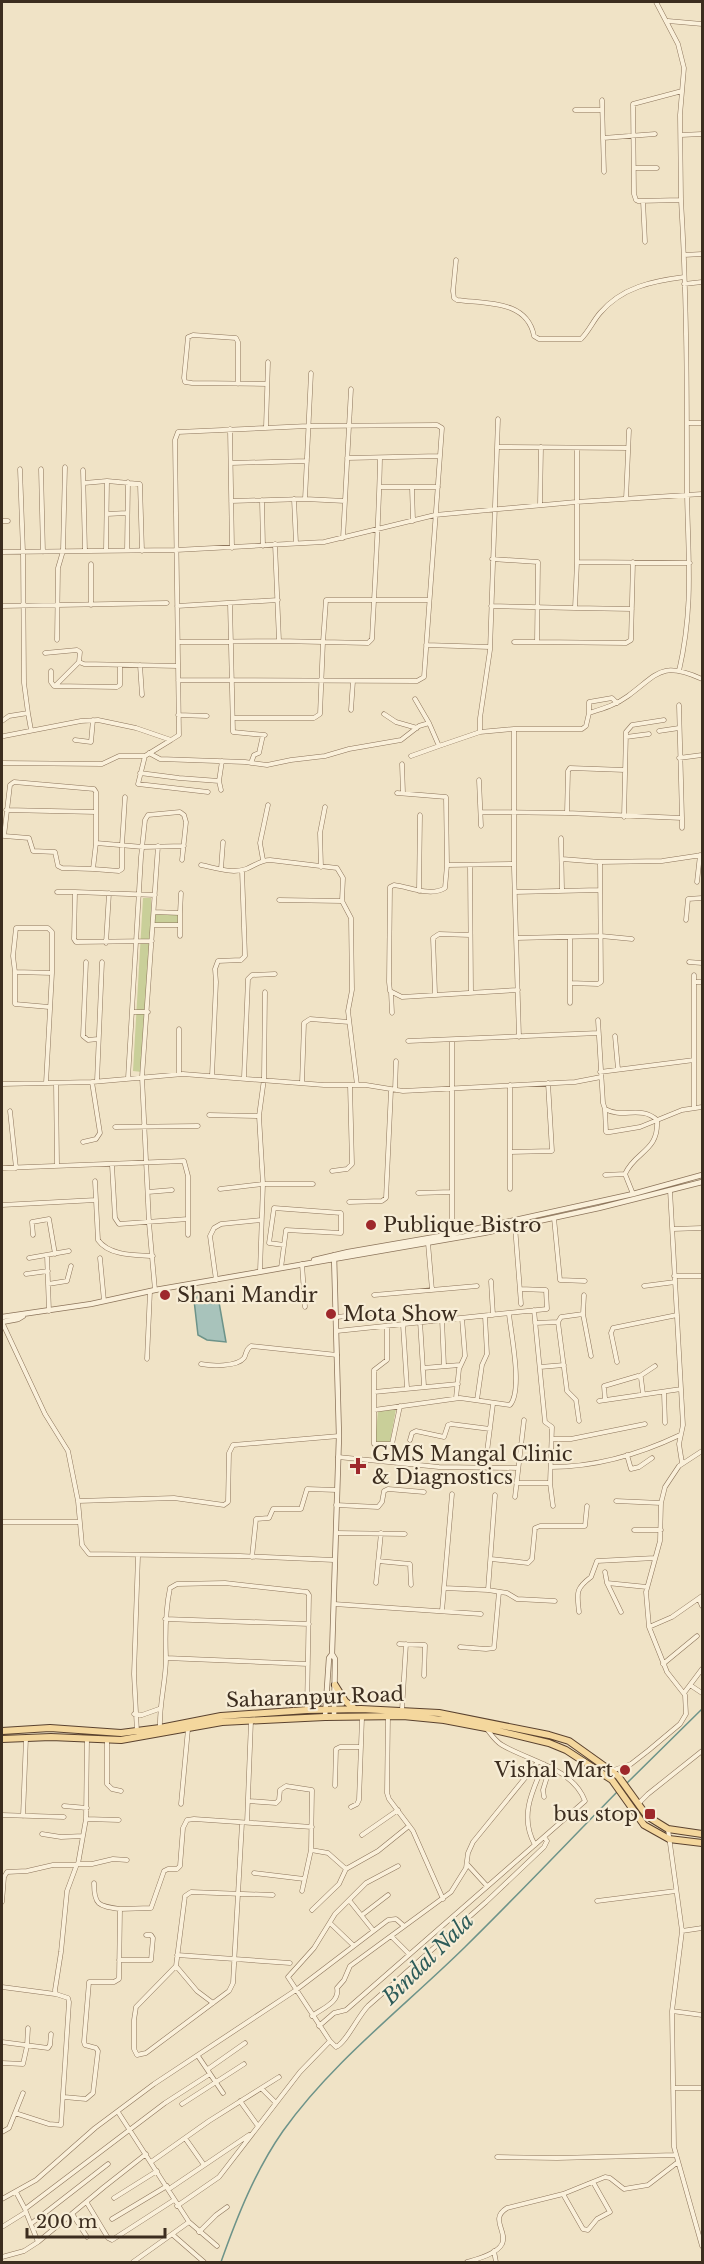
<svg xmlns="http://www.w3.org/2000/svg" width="704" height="2264" font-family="'Libre Baskerville',serif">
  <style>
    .green { fill: #c9cf99 }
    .water { fill: #a8c3bb; stroke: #6d9389; stroke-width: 1.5 }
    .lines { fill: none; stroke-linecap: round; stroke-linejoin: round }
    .stream { stroke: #6d9389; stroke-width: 1.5 }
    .minor-casing { stroke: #8c745b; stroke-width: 5 }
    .tertiary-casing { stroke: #8c745b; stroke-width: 6 }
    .primary-casing { stroke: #5a422f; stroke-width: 8 }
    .minor { stroke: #faf0da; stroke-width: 4 }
    .tertiary { stroke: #faf0da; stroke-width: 4.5 }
    .primary { stroke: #f4d79d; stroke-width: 6 }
    .poi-dot { fill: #9e282b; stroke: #f7edd6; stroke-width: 2 }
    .labels { text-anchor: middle; stroke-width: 4.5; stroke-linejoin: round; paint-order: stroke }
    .poi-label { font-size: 20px; fill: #3c2d1f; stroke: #f7edd6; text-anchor: start }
    .street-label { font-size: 20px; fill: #3c2d1f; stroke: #f7edd6 }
    .water-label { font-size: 21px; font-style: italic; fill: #2e5c59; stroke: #f7edd6 }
  </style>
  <rect width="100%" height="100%" fill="#f0e3c6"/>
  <path class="green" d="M143 898H151V913L178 915V923H151L142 1072 133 1071Z
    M396 1409 390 1442H375L378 1411Z"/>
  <path class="water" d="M217 1291 226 1342 207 1340 198 1335 194 1300 200 1294H210Z"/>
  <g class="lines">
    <path class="stream" d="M626 1784 702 1709
      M221 2262C237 2217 255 2171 283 2131 333 2061 404 2007 465 1947 517 1896 567 1843 618 1791"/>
    <g class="minor-casing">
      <path id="minor" d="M656 2 678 44 684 68 680 115 681 200 638 201 636 200 634 194 633 104 682 91
        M668 21 702 24
        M602 100 603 138 655 134
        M575 110H602
        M681 135 702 134
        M603 138 604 172
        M634 168H657
        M643 201 645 242
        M684 255 702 254
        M456 260 453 291 454 298 457 300C487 304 527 300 534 336L539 339H581C589 331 593 321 600 313 622 287 653 281 684 277
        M684 284 702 282
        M238 384V342L236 338 193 335 188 337 184 378 185 382 192 383 267 384
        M498 419 490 650 480 718V732L514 729V868L519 1037
        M688 423H702
        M266 427 268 362
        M230 429 232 548
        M497 447 628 448
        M347 458 440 456
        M380 458C379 518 375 578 372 639L368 643 323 642 326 600H429
        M231 463 307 461
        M20 469 23 552 24 683 28 713
        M41 469 43 552
        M83 470 85 551
        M107 481 140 484 142 551
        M84 483 107 481 106 551
        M380 487H438
        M412 487 413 521
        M294 499 296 543
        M305 499 345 501
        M626 499 629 430
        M262 500 263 546
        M231 501 305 499 311 373
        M540 505 541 447
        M107 514 127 513
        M2 521H8
        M343 538 351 389
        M127 551 128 482
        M2 552 176 550 324 542 435 515 576 502 702 494
        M492 559 538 562 537 642 626 643 631 640 633 562
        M577 562 690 563
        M91 564V605
        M230 603 233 732 265 735
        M2 606 167 603
        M177 606 278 600
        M491 606 575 608 577 562V448
        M575 608 632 609
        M57 640 58 568 63 551 65 467
        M178 642 279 641
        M514 642H537
        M426 645 490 647
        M45 653 77 650 80 652 79 662 84 664 178 666
        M140 665 142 695
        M51 671V682L54 686 117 687 120 685V665
        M679 671C694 606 688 557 687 493 687 395 687 298 681 200
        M55 686 79 662
        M415 699 429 723
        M351 710 353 681
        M589 713V702L612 698 617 703
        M384 714 396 722 417 728
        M178 715 207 716
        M233 718H314L320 714 323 642 279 641 275 544
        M2 721 9 716 28 713 31 730
        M514 729H582L586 726 589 713C602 709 616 705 628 696 659 673 661 661 702 679
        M659 731 679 728
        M4 736 81 721 98 720 136 728 171 740 179 735 175 440 178 432 308 426 437 425 442 428 424 677 417 681 178 680
        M626 737 649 734
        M75 740 91 742 93 720
        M149 753 160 759 245 762 267 765 291 760 325 756 349 749 401 740 419 726 429 723 439 746 480 732
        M145 756 138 784 208 792
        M411 756 439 746
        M679 758 702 755
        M2 763 102 764 119 756H145L171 740
        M251 763 254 755 259 753 263 735
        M402 764 403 793
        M140 773 179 778 219 781
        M479 780 481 826
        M221 790 219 781 222 761
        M397 793 446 797 447 865
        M6 810 96 812
        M482 812 567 813 682 818 679 705
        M567 813 568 771 570 768 625 770
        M624 817 626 732 632 725 664 720
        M682 818V828
        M561 838 562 890
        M96 843 93 869 62 868 58 866 55 852 33 851 29 838 4 836 10 785 14 782 94 789 96 792V843L143 847 184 846
        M562 859 600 862 662 861 702 855
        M263 860 260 843 268 805
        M514 864 447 865 445 888C431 897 410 887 394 885L390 887 389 982 390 991 402 997 518 990
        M201 865C216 868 232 874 246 869 254 866 261 860 270 860L337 868 343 878 342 901 351 918 352 990 348 1011 357 1085
        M470 865 471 993
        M321 867 320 833 325 807
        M93 869 119 871 122 869V845L125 797
        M221 869 223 842
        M697 882 700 855
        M419 891 420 815
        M57 892H75
        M515 892 600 890
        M279 900 342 901
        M154 912 180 913V936
        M180 913 181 893
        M686 920 688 899 702 898
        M154 925H180
        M570 937V1003
        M516 938 601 936 632 939
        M152 941 76 942 74 939 75 892 155 895
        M106 943 109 893
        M86 962 83 1036 88 1040 98 1039
        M689 962 702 963
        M15 972 52 973
        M694 975V1108
        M694 982H702
        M570 983 598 984 601 982 600 862
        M391 992 392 1013
        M435 993 433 938 439 934 470 935
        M133 1012H148
        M598 1020 603 1103 605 1109C623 1119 641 1105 657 1120 659 1152 635 1151 625 1174L633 1194
        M615 1036 618 1069
        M408 1041 599 1033
        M600 1072 694 1060
        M179 1074V1029
        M212 1076 216 982 215 969 218 961 241 960 245 956 242 870
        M244 1077 248 979 252 975 275 974
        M128 1078 141 857 145 820 148 815 180 812 184 815 186 822 182 860
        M97 1081 102 962
        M46 1083 52 973V932L48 928H16L13 956 15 972V1004L49 1007
        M56 1083 57 1165
        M302 1083 304 1023 310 1019 349 1022
        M2 1084 92 1082 183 1074 324 1085H366L403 1091 575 1082 601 1077
        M395 1090 396 1061
        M605 1110 606 1132H610L640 1127 682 1110 702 1107
        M10 1111 16 1168
        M209 1115 259 1116 263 1184 260 1271
        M259 1116 264 1079 265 992
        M115 1127 198 1126
        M83 1142 96 1139 100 1133 92 1082
        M510 1152 552 1151 548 1083
        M112 1165 115 1218 119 1224 188 1219
        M2 1168 184 1161 188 1176V1235
        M332 1171 347 1169 352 1164 350 1085
        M605 1175 625 1174
        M95 1181 98 1240C109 1256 136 1255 153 1256
        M220 1189 263 1184H313
        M510 1189V1085
        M670 1190 683 1425 679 1444 682 1463
        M148 1192 172 1190
        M418 1193 452 1192
        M349 1202 382 1201 386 1198 391 1090
        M2 1205 96 1200
        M554 1218 560 1280 585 1281
        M515 1226 521 1304
        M673 1229 702 1228
        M33 1235 32 1222 49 1219 55 1254
        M452 1237V1040
        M428 1243 432 1290
        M47 1255 49 1311
        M29 1258 69 1251
        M100 1258 104 1301
        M302 1264 305 1307
        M281 1268 286 1230 341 1233V1213L274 1208 269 1243 284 1245
        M26 1274 48 1271
        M674 1276H702
        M216 1280 210 1236 214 1228 221 1224 261 1220
        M491 1281 493 1315
        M48 1284 67 1281 71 1266
        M644 1286 675 1282
        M155 1290 149 1223 142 1077 158 846
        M374 1295 477 1286
        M534 1310 545 1422 552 1427 550 1483 553 1506
        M583 1314 584 1295
        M337 1317 372 1313
        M442 1319 444 1366
        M420 1321 424 1386
        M2 1322 45 1414 68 1451 78 1501 82 1545 89 1554 240 1556 334 1560
        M558 1322 567 1391 576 1400 579 1421
        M535 1323 558 1322 561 1317 583 1314 591 1356
        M403 1325 407 1388
        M337 1331 547 1309 546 1290 520 1289
        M147 1359 150 1291
        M617 1362 611 1333 613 1328 677 1315
        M201 1364C211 1366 237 1367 244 1358 247 1353 245 1350 251 1346L337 1355
        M540 1367 564 1365
        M423 1368 460 1365
        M640 1376 655 1366
        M374 1392 458 1384
        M664 1393 665 1423
        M456 1398 459 1369 465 1356 462 1318
        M605 1399 604 1386 638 1376 641 1378 643 1394
        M477 1400 482 1365 487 1354 485 1316
        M599 1401 681 1389
        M400 1406 392 1444H374V1410L460 1398 510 1405C523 1391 511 1334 509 1314
        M374 1410V1370L387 1360V1326
        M553 1439H571L645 1424
        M410 1440 412 1433 416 1431 444 1437 448 1425 451 1424 490 1429
        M627 1455 631 1469 639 1467 652 1458
        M338 1457 439 1467 518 1468
        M551 1467C595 1467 640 1454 680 1435
        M485 1468 493 1404
        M516 1483H550
        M515 1497 524 1420
        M78 1501 174 1498 224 1505 228 1502 229 1453 233 1445 339 1436
        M616 1501 661 1503
        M336 1505 378 1507 382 1502 384 1491 388 1489 424 1492
        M2 1522H79
        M634 1530H661
        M336 1533 405 1534
        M252 1557 256 1519 269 1518 273 1509H301L307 1489 337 1490
        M491 1559 528 1563 532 1559 535 1528 540 1526H585L587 1506
        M378 1561 410 1564 411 1585
        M605 1572 607 1583 647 1587
        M376 1583 381 1533
        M607 1583 621 1612
        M444 1588 488 1590 507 1593 517 1599 555 1601
        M488 1590 495 1495
        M699 1599 702 1606
        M334 1604 481 1614
        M442 1611 452 1494
        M579 1612C577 1593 575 1589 591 1577L597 1561 655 1558
        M165 1619 309 1624
        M649 1627 672 1617 702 1596
        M399 1644 425 1645 424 1676
        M460 1647 486 1649 494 1648 499 1592
        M166 1658 308 1664
        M663 1664 697 1636
        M690 1685 702 1693
        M684 1693 702 1669
        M402 1710 406 1644
        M134 1714 142 1715 159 1709
        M388 1716 387 1793 389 1799 413 1831 443 1899
        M160 1728C159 1704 166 1681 166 1658 165 1634 165 1612 170 1588L177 1584 225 1583 307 1592 309 1595 307 1710
        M137 1732 134 1674 138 1556
        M107 1740V1784L112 1789 121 1791
        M609 1777 614 1770 631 1764 649 1750 680 1724 686 1714 685 1695 667 1672 649 1627 646 1592 660 1541 661 1503 665 1487 679 1466 702 1451
        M335 1786 336 1749 340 1747H361
        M544 1797 543 1790 550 1767
        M249 1801 276 1803 279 1800 280 1790 286 1786 312 1790 311 1850 302 1891
        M181 1804 188 1729
        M638 1804 648 1794 702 1751
        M64 1806 87 1808
        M351 1807 357 1804 359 1800 362 1718
        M2 1815 64 1817
        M23 1816 26 1738
        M86 1819 119 1820
        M247 1823 251 1721
        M668 1829 682 1931 672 2011 674 2147 702 2246
        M42 1834 61 1837 83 1836
        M362 1835 398 1810
        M535 1845C519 1817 532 1791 544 1764
        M311 1850 328 1853 346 1869 339 1884 312 1910
        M78 1864 86 1819 87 1739
        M467 1864 487 1886
        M346 1869 378 1851 409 1826
        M254 1873 304 1879
        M94 1883C94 1905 98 1906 120 1909
        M349 1900 373 1930
        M597 1901 676 1891
        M2 1902 4 1877 7 1872 27 1871 53 1865H76
        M362 1915 388 1895
        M330 1923 353 1945
        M682 1931 702 1928
        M391 1936 409 1954
        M177 1955 290 1963
        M119 1960H151L153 1938 151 1935H146
        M176 1966 136 2007 134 2020V2049L137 2055 146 2053 229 1991 233 1983 242 1823
        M2 1987 55 1994
        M213 2003 197 1991 176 1966 185 1896 191 1892 273 1895
        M672 2011 702 2015
        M312 2016C323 2008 340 2002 337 1988L344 1980 350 1966 451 1892 466 1868 468 1853 473 1842 538 1762
        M319 2026 334 2013 346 2010 585 1801C573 1768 529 1761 502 1745 495 1741 491 1734 486 1728
        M330 2041 336 2047C346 2043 358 2016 368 2006L486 1902 544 1847 547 1841 544 1837
        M2 2042 48 2048 50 2045 51 2034
        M198 2056 223 2093
        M2 2063 23 2064 27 2046 28 2028
        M208 2069 245 2043
        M673 2088H702
        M262 2089 276 2103
        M64 2097 86 2099 93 2093 98 2051 96 2048 85 2045 84 2042 89 1982H114L119 1979 120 1909 151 1908 164 1871 168 1869H177L180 1866 183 1828 187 1820 194 1819 312 1827
        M240 2101 258 2126
        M182 2104 244 2064
        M118 2112 189 2222 217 2246
        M15 2113 49 2124 61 2125 69 2002 68 1998 56 1994 55 1990 61 1952 67 1891 77 1864H92L113 1859 127 1860
        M2 2132 9 2128 23 2093
        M185 2138 204 2165
        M497 2157 557 2158 676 2155
        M151 2162 209 2121 279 2077
        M169 2189 249 2135
        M16 2192 25 2209
        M563 2194 583 2229 588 2230 597 2219 610 2212 593 2182
        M114 2198 157 2171
        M2 2199 36 2180 95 2128 154 2084 296 1990 388 1920 396 1919 404 1926
        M87 2203 108 2238 112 2240 174 2200
        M177 2206 219 2177 300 2072 330 2041 288 1977 314 1948 335 1914 366 1883 398 1866
        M26 2212 38 2242
        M73 2215 87 2237
        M112 2219 167 2186
        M32 2223 108 2164
        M2 2227 26 2212 25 2209 165 2103 210 2074
        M199 2232 216 2215 227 2207
        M173 2235 204 2262
        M494 2251 496 2262
        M2 2257 24 2251 38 2242 104 2187 146 2154
        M133 2262 189 2222
        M467 2262C477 2259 497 2254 502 2244 508 2231 489 2219 507 2208L563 2194 605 2177 610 2178 624 2189 648 2185 678 2162"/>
    </g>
    <g class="tertiary-casing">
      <path id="tertiary" d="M314 1260 348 1252 452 1234 633 1194 702 1175
        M2 1317 91 1304 155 1290 484 1233 599 1208 702 1182
        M2 1322 18 1319 23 1316
        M332 1654 335 1659 334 1717
        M325 1717 329 1658 332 1654 339 1436 334 1255"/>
    </g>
    <g class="primary-casing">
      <path id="primary" d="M335 1685 345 1701 355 1709
        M312 1709 327 1694
        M2 1731 50 1728 121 1733 160 1728 221 1716 307 1710 361 1709 439 1713 549 1735 569 1741 618 1776 647 1816 668 1829 702 1834
        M2 1739 51 1737 121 1740 222 1722 325 1717 403 1716 444 1720 486 1728 549 1743 566 1750 612 1780 644 1825 669 1839 702 1843"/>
    </g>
    <use href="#minor" class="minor"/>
    <use href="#tertiary" class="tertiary"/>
    <use href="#primary" class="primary"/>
  </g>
  <g class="poi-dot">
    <circle cx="371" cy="1225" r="6"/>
    <circle cx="165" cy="1295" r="6"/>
    <circle cx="331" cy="1314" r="6"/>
    <path d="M355 1457h6v6h6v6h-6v6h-6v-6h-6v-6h6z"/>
    <circle cx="625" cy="1770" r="6"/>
    <rect x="644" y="1808" width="12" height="12" rx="3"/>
  </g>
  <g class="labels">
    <g class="poi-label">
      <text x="383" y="1232">Publique Bistro</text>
      <text x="177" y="1302">Shani Mandir</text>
      <text x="343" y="1321">Mota Show</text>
      <text x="372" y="1461">GMS Mangal Clinic<tspan x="372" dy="23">&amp; Diagnostics</tspan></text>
      <text x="613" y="1777" text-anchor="end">Vishal Mart</text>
      <text x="638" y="1821" text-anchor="end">bus stop</text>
    </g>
    <g class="street-label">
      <text transform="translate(315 1697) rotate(-2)" y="7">Saharanpur Road</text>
    </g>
    <g class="water-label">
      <text transform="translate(428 1959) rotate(-45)" y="7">Bindal Nala</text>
    </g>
  </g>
  <rect width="704" height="2264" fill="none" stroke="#3c2d1f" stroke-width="6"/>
  <path d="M27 2228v9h138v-9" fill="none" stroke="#3c2d1f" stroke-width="3"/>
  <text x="36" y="2228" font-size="18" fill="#3c2d1f" stroke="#f7edd6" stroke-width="4.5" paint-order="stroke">200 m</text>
</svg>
